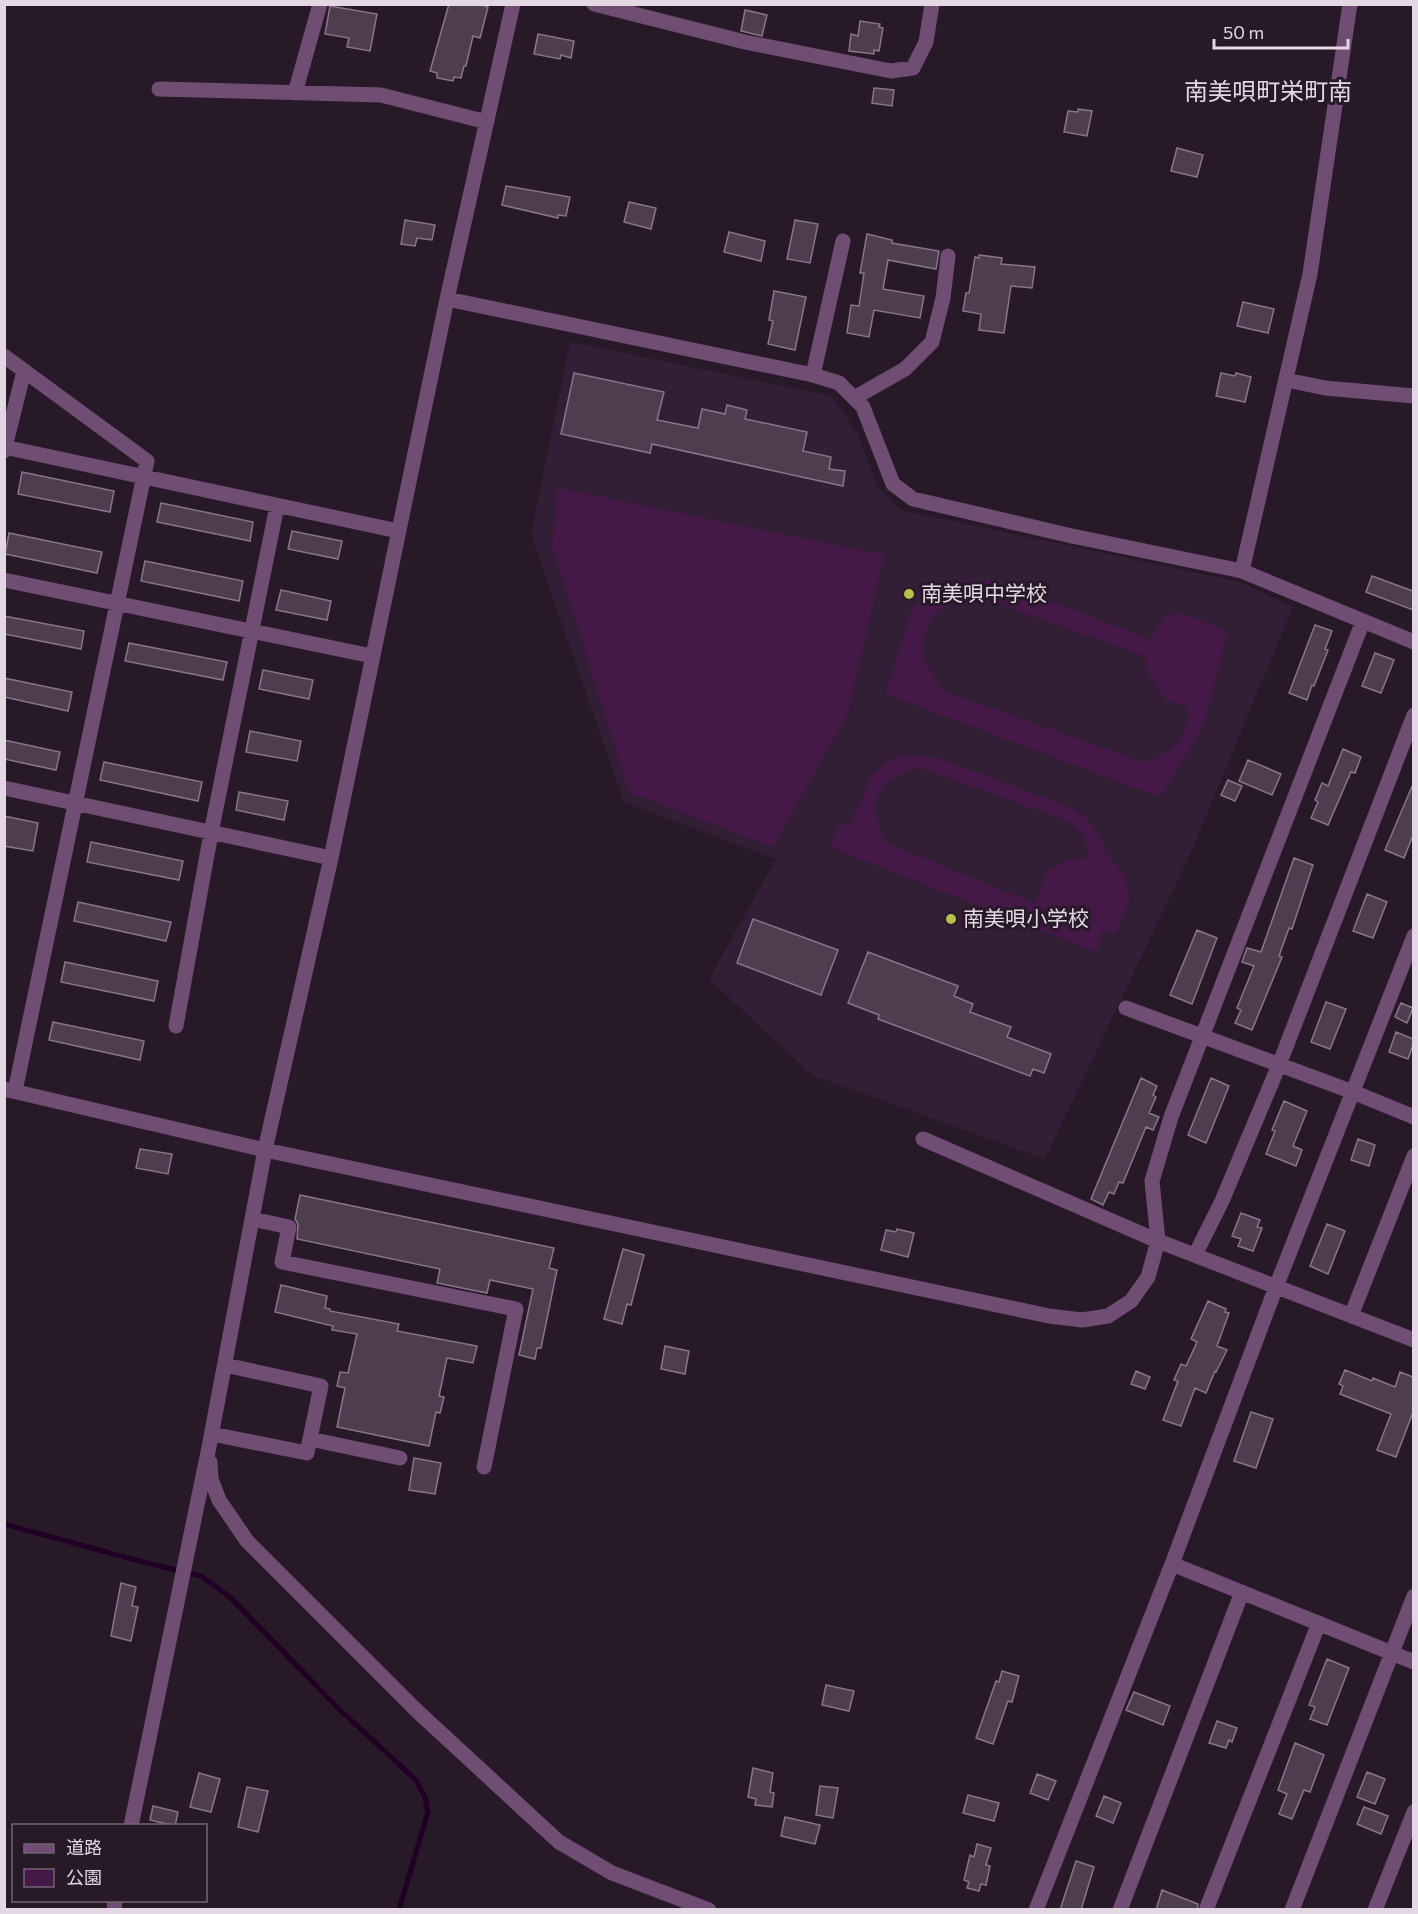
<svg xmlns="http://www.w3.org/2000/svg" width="1418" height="1914" font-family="Commissioner,'Noto Sans JP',sans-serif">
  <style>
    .built { fill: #331f35 }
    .green { fill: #441948; fill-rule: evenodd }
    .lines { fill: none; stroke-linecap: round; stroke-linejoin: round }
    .stream { stroke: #200024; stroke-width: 5 }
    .building { fill: #4e3d4f; stroke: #887589; stroke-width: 1.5 }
    .minor { stroke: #704d73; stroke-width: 15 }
    .poi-dot { fill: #b6c148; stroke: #281929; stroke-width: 2 }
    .labels { text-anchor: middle; stroke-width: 6; stroke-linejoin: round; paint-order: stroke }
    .poi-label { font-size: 21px; fill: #e2d7e2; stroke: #281929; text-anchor: start }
    .quarter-label { font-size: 24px; fill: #e2d7e2; stroke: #281929 }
  </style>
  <rect width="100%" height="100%" fill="#281929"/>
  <path class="built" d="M570 342 832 396 857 433 878 487 901 510 1239 582 1293 607 1192 850 1045 1159 812 1075 709 979 776 859 624 802 531 535Z"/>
  <path class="green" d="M558 488 884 555 848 713 773 847 629 792 552 545Z
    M989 580 1010 585 1151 640 1164 615 1183 613 1227 632 1210 704 1201 730 1160 797 886 694 912 608 938 587 960 581ZM977 596 1145 656 1147 672 1166 700 1187 707C1191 737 1170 753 1145 763L941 690 923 657 924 639 931 617 953 600Z
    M909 755 941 759 1074 809 1088 821 1099 834 1106 854 1125 875 1130 900 1116 933 1103 930 1097 952 830 847 839 823 849 826 873 774 891 759ZM918 767 1066 820 1084 836 1090 857 1070 860 1047 872 1034 903 886 843C866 802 874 782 918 767Z"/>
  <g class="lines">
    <path class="stream" d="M4 1524 143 1562 201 1576 230 1597 339 1709 416 1780 425 1797 428 1812 399 1910"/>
  </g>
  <path class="building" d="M449 4H479L488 7 480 38 473 36 466 66H464L461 78 454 77 453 81 437 78V73L430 71Z
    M330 6 377 14 370 51 347 47 349 38 325 34Z
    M745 10 767 15 762 36 741 31Z
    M860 21 880 24 879 27 883 28 879 51 874 50V54L849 51 851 34 858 36Z
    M538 34 574 41 571 58 561 55 560 59 534 54Z
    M874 88 894 90 892 106 872 103Z
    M1078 109 1092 111 1087 136 1064 132 1068 111 1078 112Z
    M1177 148 1203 155 1197 177 1171 171Z
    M506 186 570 197 566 216 558 215V218L502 205Z
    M629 202 656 208 651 229 624 222Z
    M405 220 435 225 432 240 417 238 415 246 401 244Z
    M795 220 818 224 810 263 787 259Z
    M729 232 765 241 761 261 724 252Z
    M867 234 892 240V243L939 251 936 269 888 260 883 289 924 296 920 318 874 310 869 337 847 333 851 305 859 306 864 273H860Z
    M979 255 1002 258 1001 264 1035 267 1032 288 1011 286 1004 333 979 330 981 314 963 311 966 293H969L975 257 979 258Z
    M774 291 806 297 795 350 768 344 773 321 769 320Z
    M1243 302 1274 309 1268 333 1237 326Z
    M574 373 664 392 657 420 698 428 702 409 725 414 727 405 747 410 745 419 807 432 803 451 831 457 829 469 845 471 843 486 652 444 650 453 561 434Z
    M1221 373 1235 376 1236 373 1251 377 1245 402 1216 396Z
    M22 472 114 491 110 512 18 494Z
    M161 503 253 522 250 541 157 522Z
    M292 531 342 541 338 559 288 549Z
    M9 533 102 552 97 573 5 554Z
    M145 561 243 581 239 601 141 581Z
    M1372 576 1413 591V610L1366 592Z
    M281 590 331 601 327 620 276 610Z
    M4 616 84 631 81 649 4 634Z
    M1315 625 1332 631 1325 649 1328 650 1314 686 1312 685 1307 700 1289 693Z
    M129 643 227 662 223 680 125 661Z
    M1375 653 1394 660 1381 693 1362 686Z
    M263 670 313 680 309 699 259 689Z
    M4 678 72 692 68 711 4 697Z
    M250 731 301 741 297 761 246 752Z
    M4 740 60 752 56 770 4 759Z
    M1343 749 1361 757 1355 773 1351 772 1328 825 1311 818 1318 802 1315 800 1322 783 1328 786Z
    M1248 760 1281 774 1272 795 1239 781Z
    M104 762 202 782 198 801 100 780Z
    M1228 780 1242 786 1235 801 1221 795Z
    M1413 784V835L1404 858 1385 850Z
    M239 792 288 801 284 820 236 810Z
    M4 816 38 823 33 851 4 846Z
    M91 842 183 861 179 880 87 862Z
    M1294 858 1313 865 1292 929 1289 928 1279 956 1282 957 1252 1030 1235 1023 1241 1010 1237 1008 1254 966 1242 962 1247 948 1261 952Z
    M1367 894 1387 902 1373 938 1353 931Z
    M78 902 171 922 166 941 74 921Z
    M753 919 838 950 821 995 737 963Z
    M1197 930 1217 938 1192 1004 1170 995Z
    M868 952 958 986 954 996 973 1004 970 1012 1011 1027 1007 1037 1051 1054 1044 1073 1033 1069 1030 1076 878 1019 879 1015 848 1003Z
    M65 962 158 981 154 1001 61 982Z
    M1326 1002 1346 1009 1330 1049 1311 1042Z
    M1401 1003 1413 1008 1407 1023 1395 1017Z
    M53 1022 144 1041 140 1060 49 1040Z
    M1396 1032 1413 1039V1045L1408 1059 1389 1052Z
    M1141 1078 1157 1086 1153 1095 1156 1097 1149 1113 1159 1117 1153 1130 1146 1127 1123 1183 1119 1182 1114 1194 1109 1192 1103 1205 1091 1199Z
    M1211 1078 1229 1086 1206 1143 1188 1135Z
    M1284 1101 1307 1111 1293 1146 1302 1150 1296 1166 1266 1154 1275 1131 1272 1130Z
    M1358 1139 1375 1145 1369 1166 1351 1160Z
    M140 1149 172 1154 168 1174 136 1168Z
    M300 1195 554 1248 549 1268 557 1270 541 1348H537L535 1359 519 1355 533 1289 490 1280 487 1293 437 1283 440 1269 297 1239 298 1224 295 1219Z
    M1241 1213 1260 1220 1257 1227 1262 1228 1253 1251 1238 1246 1241 1239 1232 1236Z
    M1327 1224 1345 1231 1328 1274 1310 1266Z
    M897 1229 914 1233 908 1257 881 1250 886 1230 896 1232Z
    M623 1249 644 1255 631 1305 627 1304 622 1324 604 1319Z
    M281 1285 327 1296 325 1308 330 1309V1311L399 1324 397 1331 477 1346 473 1363 447 1358 439 1396 444 1397 440 1413 436 1412 429 1446 337 1427 345 1388 337 1386 340 1372 348 1373 357 1334 332 1330 333 1326 275 1312Z
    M1208 1301 1226 1309 1225 1312 1229 1313 1217 1346 1227 1350 1216 1372 1215 1371 1206 1393 1195 1388 1181 1426 1163 1420 1178 1381 1174 1380 1181 1364 1186 1366 1197 1342 1191 1339Z
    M665 1346 689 1351 685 1374 661 1369Z
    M1345 1370 1372 1381 1373 1378 1395 1387 1400 1372 1413 1377V1412L1396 1457 1377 1450 1391 1414 1340 1394 1343 1386 1339 1384Z
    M1136 1371 1150 1377 1145 1389 1131 1384Z
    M1251 1412 1273 1419 1256 1468 1234 1461Z
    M414 1458 441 1463 435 1494 409 1490Z
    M121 1583 136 1587 132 1606 138 1607 131 1641 111 1636Z
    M1327 1659 1349 1668 1327 1725 1310 1719 1315 1707 1309 1705Z
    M1002 1671 1019 1676 1012 1702 1008 1701 993 1744 976 1738 996 1681 999 1682Z
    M826 1685 854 1691 849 1711 822 1705Z
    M1134 1692 1170 1706 1163 1725 1126 1710Z
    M1217 1721 1237 1728 1232 1742 1229 1740 1226 1748 1209 1743Z
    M1295 1743 1324 1755 1310 1792 1304 1790 1292 1819 1279 1814 1287 1794 1278 1790Z
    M753 1768 773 1773 770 1792 774 1793 772 1807 755 1805 756 1799 748 1797Z
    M1367 1772 1385 1779 1375 1804 1357 1797Z
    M199 1773 220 1779 211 1812 190 1807Z
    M1037 1774 1056 1781 1048 1800 1030 1793Z
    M820 1786 838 1788 833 1818 816 1815Z
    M247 1787 268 1791 258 1832 238 1827Z
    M968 1795 999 1803 994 1821 963 1813Z
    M1104 1796 1121 1803 1113 1823 1096 1816Z
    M153 1806 178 1812 175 1826 150 1820Z
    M1364 1807 1388 1816 1381 1834 1357 1824Z
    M785 1817 820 1825 815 1844 781 1836Z
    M977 1844 991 1848 986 1865 990 1866 986 1885 981 1884 979 1891 967 1888 969 1882 964 1880 970 1855 974 1857Z
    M1076 1861 1094 1867 1081 1910H1060Z
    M1162 1890 1198 1904 1197 1910H1156Z"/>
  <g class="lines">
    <path class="minor" d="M594 4 745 42 891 71 913 68 926 42 932 4
      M159 89 381 95 487 122
      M295 93 320 4
      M447 299 813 375 839 383 863 407 893 484 913 499 1072 536 1242 571 1414 642
      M4 356 147 461 15 1091
      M813 375 843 241
      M1287 380 1325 388 1414 396
      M854 398 905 369 932 342 943 298 948 256
      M4 447 398 531
      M4 451 24 371
      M1242 571 1310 274 1350 4
      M4 580 372 656
      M4 788 331 858
      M1126 1008 1353 1092 1414 1117
      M176 1026 211 833 277 506
      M4 1089 265 1150 1049 1316 1082 1320 1108 1316 1131 1301 1148 1277 1158 1241 1152 1181 1171 1117 1363 621
      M923 1139 1158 1241 1414 1340
      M252 1219 289 1227 282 1262 516 1309 484 1467
      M1195 1255 1222 1201 1279 1065 1414 715
      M1351 1316 1414 1156
      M212 1434 307 1453 321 1386 225 1365
      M310 1439 400 1458
      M210 1462 211 1479 219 1500 247 1541 416 1710 559 1842 612 1873 709 1910
      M1172 1564 1414 1662
      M131 1826 209 1447 265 1150 331 858 447 299 513 4
      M114 1910 115 1900
      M1036 1910 1172 1564 1276 1287 1414 936
      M1120 1910 1242 1592
      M1206 1910 1319 1623
      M1292 1910 1414 1596
      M1375 1910 1414 1812"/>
  </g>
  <g class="poi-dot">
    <circle cx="909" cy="594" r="6"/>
    <circle cx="951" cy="919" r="6"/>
  </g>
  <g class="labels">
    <g class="poi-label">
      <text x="921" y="601">南美唄中学校</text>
      <text x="963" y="926">南美唄小学校</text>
    </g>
    <g class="quarter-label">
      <text x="1268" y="100">南美唄町栄町南</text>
    </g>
  </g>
  <rect width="1418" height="1914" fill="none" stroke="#e2d7e2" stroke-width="12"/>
  <rect x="12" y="1824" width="195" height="78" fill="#281929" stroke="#726573" stroke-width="1.5"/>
  <rect x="24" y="1844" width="30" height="9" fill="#704d73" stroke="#726573" stroke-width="1.5"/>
  <text x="66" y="1854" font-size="18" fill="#e2d7e2">道路</text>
  <rect x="24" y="1869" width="30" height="18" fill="#441948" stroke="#726573" stroke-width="1.5"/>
  <text x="66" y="1884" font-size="18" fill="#e2d7e2">公園</text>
  <path d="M1214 39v9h134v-9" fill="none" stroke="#e2d7e2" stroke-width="3"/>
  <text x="1223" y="39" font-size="18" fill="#e2d7e2" stroke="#281929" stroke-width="4.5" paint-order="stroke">50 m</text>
</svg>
